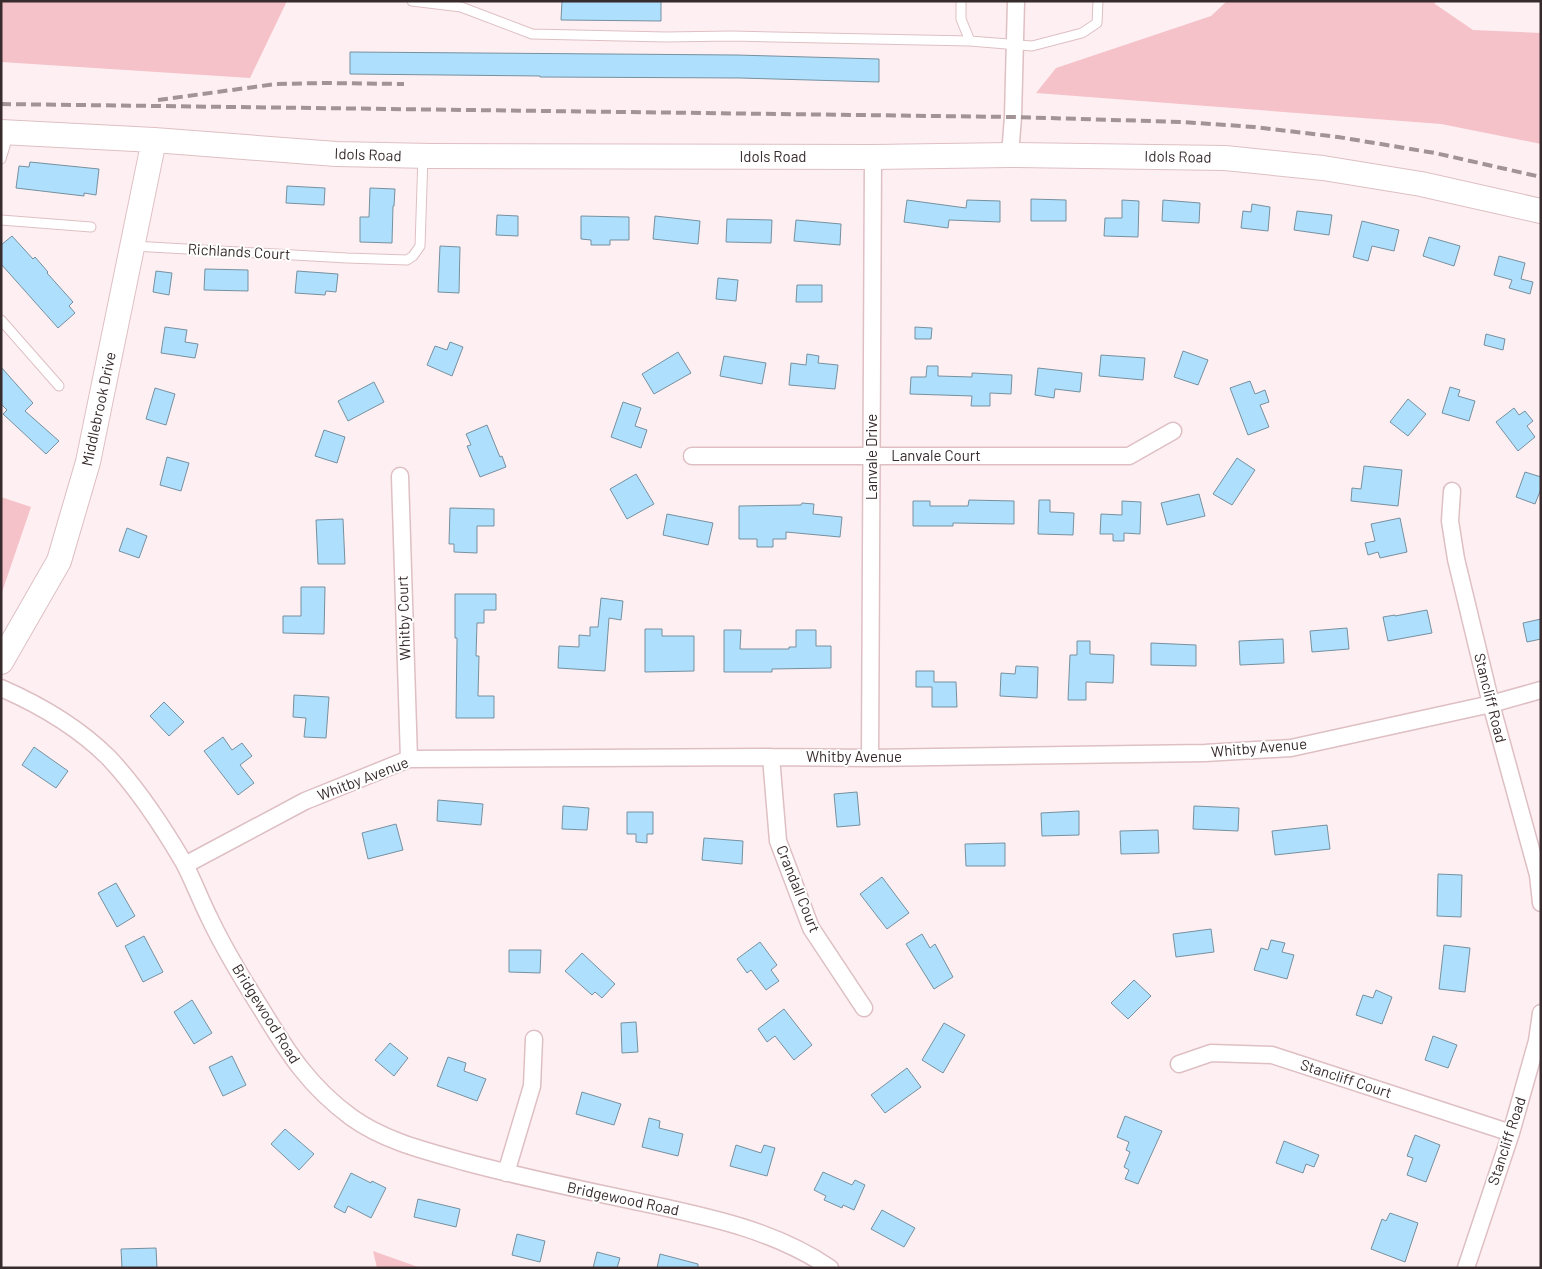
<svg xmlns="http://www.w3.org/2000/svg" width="1542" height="1269" font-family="Barlow,sans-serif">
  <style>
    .green { fill: #f5c2ca }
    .building { fill: #aedffc; stroke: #77909f }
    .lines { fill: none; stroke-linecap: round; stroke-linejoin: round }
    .lane-casing { stroke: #debfc3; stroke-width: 11 }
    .street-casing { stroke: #debfc3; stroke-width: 19 }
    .secondary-casing { stroke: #debfc3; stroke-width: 26 }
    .lane { stroke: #fff; stroke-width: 9 }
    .street { stroke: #fff; stroke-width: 16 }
    .secondary { stroke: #fff; stroke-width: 24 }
    .rail { stroke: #a29496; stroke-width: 4; stroke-dasharray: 10 5; stroke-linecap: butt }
    .labels { text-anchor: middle; stroke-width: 4; stroke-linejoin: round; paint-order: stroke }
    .street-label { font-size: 15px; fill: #372b2d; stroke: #fff }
  </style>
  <rect width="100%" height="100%" fill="#fef0f2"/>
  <path class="green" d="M1 1H287L250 78 1 62Z
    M1227 1H1434L1435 4 1473 30 1541 33V144L1441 124 1036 93 1056 68 1211 16Z
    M1 497 31 507 1 595Z
    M373 1251 421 1268H377Z"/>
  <path class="building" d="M562 1H661V21L561 20Z
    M350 52 736 55 879 59V82L740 78 540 77V76L350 74Z
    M30 162 99 169 96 195 84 193V196L16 188 19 166 29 167Z
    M287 186 325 188 324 205 286 203Z
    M370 188 395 189 394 206H393L392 243 360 242V217H369Z
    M1031 199 1066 200V221H1031Z
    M907 200 966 208 967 200 1000 201V222L949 220 948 228 904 222Z
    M1122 200 1139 201 1138 237 1104 236 1105 218H1122Z
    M1163 200 1200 203 1199 223 1162 221Z
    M1252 204 1270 207 1268 231 1241 228 1243 211 1251 212Z
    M1297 211 1332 215 1329 235 1294 230Z
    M497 215 518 216V236L496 235Z
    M581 216 629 217V240H610V245H591V240L581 239Z
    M655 216 700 221 698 244 653 239Z
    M727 219 772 220 771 243 726 242Z
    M796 220 841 224 840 245 794 241Z
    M1362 221 1399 230 1394 251 1372 246 1368 261 1353 257Z
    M12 236 33 259 35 257 48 272 47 273 73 302 69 306 75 313 58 328 1 264V245Z
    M1429 237 1460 246 1454 266 1423 256Z
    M440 246 460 247 459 293 438 292Z
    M1499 256 1525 263 1521 279 1533 282 1530 294 1509 288 1512 280 1494 275Z
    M205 269 248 270V291L204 290Z
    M156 271 172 273 169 295 153 292Z
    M297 271 338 274 336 292 326 291 325 295 295 293Z
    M718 278 738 280 736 301 716 299Z
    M797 285H822V302H796Z
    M165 327 187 330 185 342 198 344 195 358 161 353Z
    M915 327 932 328 931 339H915Z
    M1486 334 1505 339 1503 350 1484 345Z
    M450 342 463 347 452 376 427 365 435 346 447 350Z
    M1183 351 1208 360 1198 385 1174 377Z
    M678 352 691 373 654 394 642 374Z
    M807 354 819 356 818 363 838 365 835 389 789 385 791 363 806 365Z
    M1101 355 1145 358 1143 380 1099 376Z
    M724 356 766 363 762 384 720 376Z
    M927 366H938V376L972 377V373L1012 375 1011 394 990 393V406H971L972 396 910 394 911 377H926Z
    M1 367 33 403 25 411 59 441 46 454 3 414 7 410 1 404Z
    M1038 368 1082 373 1080 392 1055 389 1054 398 1035 395Z
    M1250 381 1255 394 1265 390 1269 402 1260 405 1269 427 1248 435 1230 388Z
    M374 382 384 402 348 421 338 401Z
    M1450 387 1460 390 1458 396 1475 401 1469 421 1442 413Z
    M155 388 175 394 166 425 146 419Z
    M1408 399 1426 414 1408 436 1390 422Z
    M623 402 641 408 635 426 647 430 641 448 611 437Z
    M1514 408 1519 415 1525 411 1533 421 1527 426 1535 437 1518 451 1496 422Z
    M487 425 500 457 502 456 506 467 480 477 467 446 471 445 466 434Z
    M324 430 345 437 337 463 315 456Z
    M167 457 189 463 181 491 160 485Z
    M1237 458 1255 470 1232 505 1213 494Z
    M1364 466 1402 470 1398 506 1351 501 1352 488 1361 489Z
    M1525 472 1541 477V489L1535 504 1516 497Z
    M636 474 654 504 627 519 610 489Z
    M1199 494 1205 516 1167 525 1161 503Z
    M969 500 1014 501V524L953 523V526H913V501H930V506H968Z
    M1039 500H1050V512L1074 513 1073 535 1038 534Z
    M1122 501 1141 502 1140 534 1124 533V541H1113V534H1100L1101 514 1122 515Z
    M802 503 814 504 813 514 842 517 840 537 786 532V539H773V547H757V539H739V506L801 505Z
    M450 508 494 509V526H477V553L454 552V544H449Z
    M667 514 713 523 708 545 663 535Z
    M1400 518 1407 552 1380 558 1378 552 1368 555 1365 543 1375 541 1371 524Z
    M343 519 345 564H318L316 520Z
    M127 528 147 536 139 558 119 551Z
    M301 587H325L324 634 283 633V616H301Z
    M455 594H496V610H484V623H477L476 656H479L478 696H494V718H456L457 638H455Z
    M601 598 623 601 621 620 609 618 605 671 558 668 559 646 579 647V635L590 636V627H598Z
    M1427 610 1432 633 1388 641 1383 617 1395 615V616Z
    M1541 619V639L1527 642 1523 623Z
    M1347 628 1349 649 1312 652 1310 631Z
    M645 629H662V636H694V671L645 672Z
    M724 630H741L740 649H789V647H796V630H816V646H831V668L772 669V672H724Z
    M1283 639 1284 663 1240 665 1239 641Z
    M1077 641H1090V654L1114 655 1113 683 1086 682V700H1068L1070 655H1077Z
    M1151 643 1196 645V666L1151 665Z
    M1016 666 1038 667 1037 698 1000 696 1001 673 1015 674Z
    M916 671H934V682H956L957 707H932V687H916Z
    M294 695 329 697 326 738 304 737 306 718 293 717Z
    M164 702 184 722 169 736 150 716Z
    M223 737 232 750 242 743 252 756 240 765 254 783 238 795 204 751Z
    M34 747 68 771 56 788 22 765Z
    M857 792 860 825 837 827 834 794Z
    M438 800 483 804 481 825 437 821Z
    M563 806 589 808 587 830 562 829Z
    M1194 806 1239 808 1238 831 1193 829Z
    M1079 811V835L1042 836 1041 813Z
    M627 812H653V834H647V843L636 842V834H627Z
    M396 824 403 850 368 859 362 833Z
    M1327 825 1330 849 1275 855 1272 831Z
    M1158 830 1159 853 1121 854 1120 831Z
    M704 838 743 841 742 864 702 860Z
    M1005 843V866H966L965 844Z
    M1438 874 1462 875 1461 917 1437 916Z
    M882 877 909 913 887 929 860 894Z
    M116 883 135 916 117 927 98 893Z
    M1211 929 1214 952 1176 957 1173 934Z
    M922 934 930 948 935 944 953 977 934 989 906 944Z
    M144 936 163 972 143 982 125 946Z
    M1271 940 1285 943 1282 952 1294 955 1287 979 1254 970 1261 948 1268 950Z
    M760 942 777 965 771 970 779 981 766 990 751 970 747 973 737 959Z
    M1444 945 1470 948 1465 992 1439 989Z
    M509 950H541L540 973 509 972Z
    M582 953 615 984 602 998 595 992 592 995 565 971Z
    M1134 980 1151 996 1128 1019 1111 1003Z
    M1376 990 1392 997 1382 1024 1356 1015 1363 995 1373 998Z
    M192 1000 212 1033 194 1044 174 1012Z
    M784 1009 812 1045 794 1060 775 1036 767 1042 758 1029Z
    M636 1022 638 1052 622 1053 621 1023Z
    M944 1023 965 1035 943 1073 922 1060Z
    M1433 1036 1457 1045 1448 1068 1425 1060Z
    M390 1043 408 1058 394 1076 375 1060Z
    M232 1056 246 1085 223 1096 209 1067Z
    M448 1057 466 1063 464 1071 486 1079 477 1101 437 1086Z
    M907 1068 921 1087 885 1113 871 1095Z
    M582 1092 621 1104 614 1125 576 1114Z
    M1125 1116 1162 1131 1138 1184 1125 1179 1129 1170 1124 1167 1130 1152 1126 1150 1129 1142 1117 1137Z
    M649 1118 660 1121 659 1128 683 1134 678 1156 642 1147Z
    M285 1129 314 1154 299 1170 271 1144Z
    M1415 1135 1440 1145 1426 1182 1407 1175 1413 1158 1407 1156Z
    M1284 1141 1319 1155 1314 1167 1306 1164 1303 1173 1276 1163Z
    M736 1145 761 1153 764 1145 775 1148 767 1176 730 1166Z
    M823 1172 852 1185 855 1180 865 1185 854 1210 843 1205 842 1208 824 1200 826 1196 814 1190Z
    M351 1173 371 1183 372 1181 386 1188 371 1218 348 1206 345 1213 334 1207Z
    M418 1199 460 1209 456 1227 414 1217Z
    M882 1210 915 1228 904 1247 871 1229Z
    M1390 1213 1418 1223 1405 1262 1371 1249 1382 1219 1386 1221Z
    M517 1234 545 1241 540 1262 512 1255Z
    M156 1248 157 1268H122L121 1249Z
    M597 1252 620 1258 617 1268H593Z
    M660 1254 698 1264V1268H657Z"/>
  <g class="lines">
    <g class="lane-casing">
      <path id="lane" d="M412 1 461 7 532 34 666 37 731 36 970 41
        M961 1V19L970 41 1032 46 1082 33 1097 23 1098 1
        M1 159 9 133
        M1 220 91 227
        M133 246 347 258 407 260 413 256 420 246 423 156
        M1 320 59 386"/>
    </g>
    <g class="street-casing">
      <path id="street" d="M1010 155 1013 117 1016 1
        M692 456H1129L1173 431
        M400 476 409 759
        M1452 491 1450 521 1456 559 1491 704 1538 875 1541 903
        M1 688C40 705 79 728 109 758 138 789 163 827 184 863 193 880 200 899 209 917 224 949 243 980 262 1010 288 1053 309 1086 351 1117 384 1141 426 1151 465 1162 524 1178 584 1190 644 1203 709 1217 774 1230 830 1268
        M771 757 778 841 811 928 864 1008
        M870 758 873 157
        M185 865 305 801 409 759 771 757 870 758 1205 753 1291 748 1491 704 1541 690
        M1179 1064 1211 1053 1272 1055 1511 1133
        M506 1173 532 1086 534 1039
        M1466 1268 1511 1133 1537 1041 1541 1013"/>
    </g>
    <g class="secondary-casing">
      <path id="secondary" d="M1 132 154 140 336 154 431 156 873 157 1010 155 1225 158 1323 168 1421 184 1541 211
        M1 662 59 561 88 462 154 140"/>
    </g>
    <use href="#lane" class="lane"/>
    <use href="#street" class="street"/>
    <use href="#secondary" class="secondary"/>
    <path class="rail" d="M158 100 276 84 324 83 404 84
      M1 104 1013 117 1183 122 1254 127 1338 137 1435 153 1541 177"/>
  </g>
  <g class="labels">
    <g class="street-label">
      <text transform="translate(368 155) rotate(2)" y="5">Idols Road</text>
      <text x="773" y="162">Idols Road</text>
      <text transform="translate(1178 157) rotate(1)" y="5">Idols Road</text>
      <text transform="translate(239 252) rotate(3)" y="5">Richlands Court</text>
      <text transform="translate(99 409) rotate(-78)" y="5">Middlebrook Drive</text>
      <text x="936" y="461">Lanvale Court</text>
      <text transform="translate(872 457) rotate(-90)" y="5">Lanvale Drive</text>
      <text transform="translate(404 618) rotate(-92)" y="5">Whitby Court</text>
      <text transform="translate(1490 698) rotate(76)" y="5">Stancliff Road</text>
      <text transform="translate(1259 748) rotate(-5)" y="5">Whitby Avenue</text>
      <text x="854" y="762">Whitby Avenue</text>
      <text transform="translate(363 779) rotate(-21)" y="5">Whitby Avenue</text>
      <text transform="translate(798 889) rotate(68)" y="5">Crandall Court</text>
      <text transform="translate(266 1014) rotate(58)" y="5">Bridgewood Road</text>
      <text transform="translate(1346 1079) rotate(18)" y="5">Stancliff Court</text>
      <text transform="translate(1507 1141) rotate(-72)" y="5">Stancliff Road</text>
      <text transform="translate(623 1199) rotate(12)" y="5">Bridgewood Road</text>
    </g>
  </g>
  <rect width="1542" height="1269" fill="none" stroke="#372b2d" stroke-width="5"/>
</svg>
